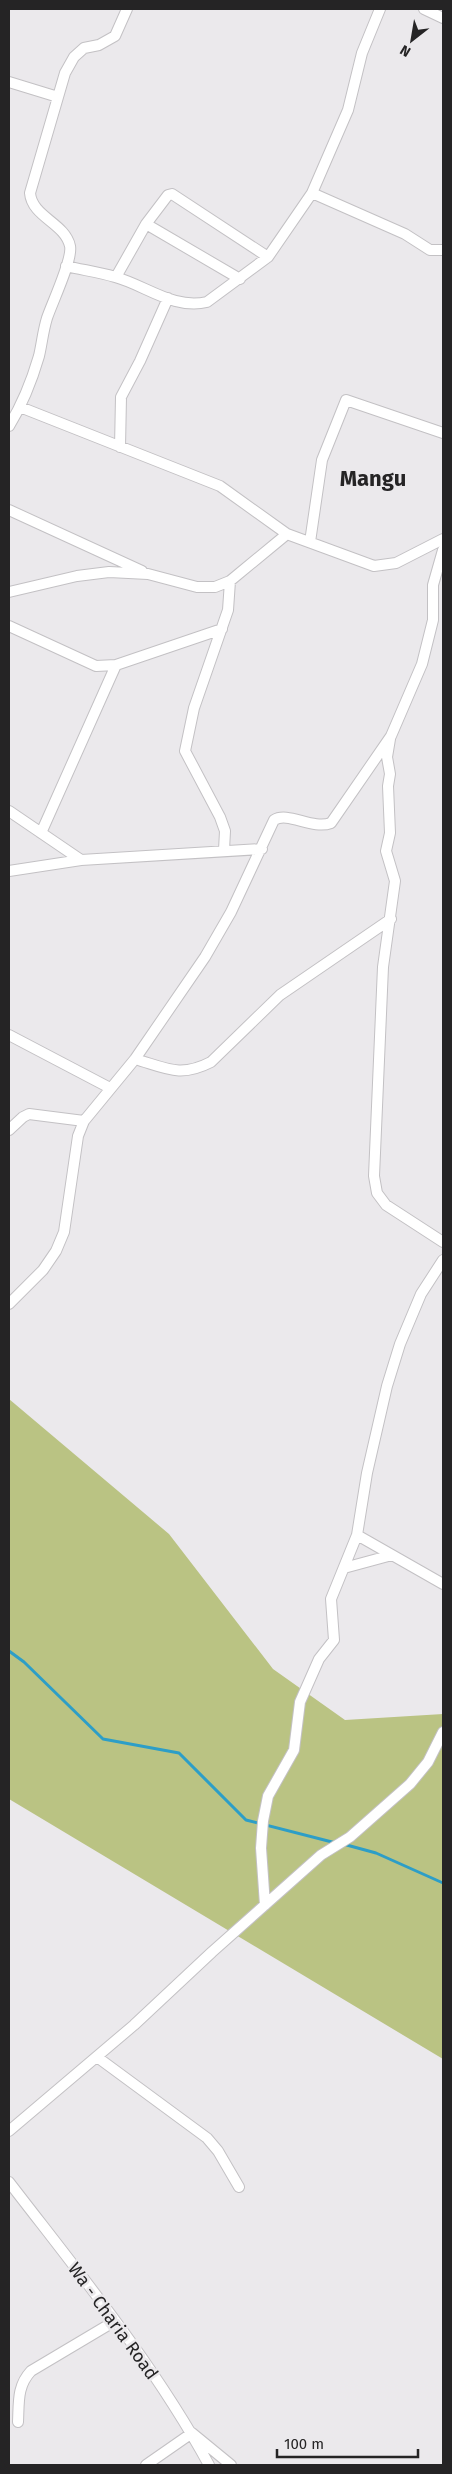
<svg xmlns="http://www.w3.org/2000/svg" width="452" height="2474" font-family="'Fira Sans',sans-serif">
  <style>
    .green { fill: #bac383 }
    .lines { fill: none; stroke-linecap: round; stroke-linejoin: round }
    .stream { stroke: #2d9ec7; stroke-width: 3 }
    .minor-casing { stroke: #c3c1c4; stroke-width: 12 }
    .minor { stroke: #fff; stroke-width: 10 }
    .labels { text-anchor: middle; stroke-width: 5; stroke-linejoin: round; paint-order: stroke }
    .street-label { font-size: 18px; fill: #252425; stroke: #ebe9ec }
    .district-label { font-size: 22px; font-weight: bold; fill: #252425; stroke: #ebe9ec }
  </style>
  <rect width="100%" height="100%" fill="#ebe9ec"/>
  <path class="green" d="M9 1399 169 1534 273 1669 345 1720 443 1714V2059L9 1799Z"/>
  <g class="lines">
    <path class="stream" d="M9 1651 24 1662 103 1739 179 1753 246 1820 336 1843
      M343 1844 376 1853 443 1883"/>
    <g class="minor-casing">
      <path id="minor" d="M424 9 443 18
        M9 82 58 97
        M312 193 405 234 430 250H443
        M146 224 240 279
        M66 266C82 270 99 272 115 277 145 285 174 310 207 302L268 257 312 193 348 110 362 53 380 9
        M116 277 146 224 168 195 172 194 268 257
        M20 407 220 486 287 534 374 566 396 563 443 539
        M9 426C22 405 32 380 39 356 42 343 43 331 47 318 52 303 73 259 70 246 65 223 32 217 30 193L65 73 74 57 84 48 99 45 115 36 127 9
        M120 447 121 397 140 361 168 298
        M9 510 142 571
        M310 542 322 460 346 400 443 433
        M9 592 77 576 109 572 148 574 197 587H215L230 581 287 534
        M9 626 96 666 116 665 222 629
        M390 739 387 757 390 774 388 786 390 833 386 851 395 881 383 967 374 1176 377 1193 386 1205 443 1242
        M9 811 81 860
        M41 833 116 665
        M224 850 225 831 220 817 185 751 194 708 228 610 230 581
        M9 871 81 860 262 849
        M9 1035 110 1088
        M135 1059C166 1068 180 1078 211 1062L280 995 391 919
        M9 1130 23 1117 29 1114 84 1121
        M9 1304 43 1270 56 1251 64 1232 78 1136 84 1121 135 1059 205 957 231 912 274 820C288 811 312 830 331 823L391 736 422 664 433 620V585L443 550
        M357 1535 443 1584
        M344 1568 392 1555
        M265 1905 261 1848 263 1821 268 1796 294 1750 300 1702 319 1659 334 1640 331 1599 357 1535 367 1473 387 1386 400 1344 421 1294 443 1260
        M97 2057 207 2138 218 2151 239 2187
        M9 2131 134 2025 212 1952 321 1855 350 1837 410 1784 428 1762 443 1732
        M9 2182C79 2273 154 2364 209 2465
        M18 2422C19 2402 17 2386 31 2371L115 2321
        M146 2465 192 2433 231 2465"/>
    </g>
    <use href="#minor" class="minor"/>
  </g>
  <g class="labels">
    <g class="street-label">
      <text transform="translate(113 2321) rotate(54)" y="6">Wa - Charia Road</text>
    </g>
    <g class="district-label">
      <text x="373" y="486">Mangu</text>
    </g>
  </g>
  <rect width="452" height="2474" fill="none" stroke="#252425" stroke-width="20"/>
  <g transform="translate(412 40) rotate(211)" stroke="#ebe9ec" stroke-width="4" paint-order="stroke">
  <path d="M0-4L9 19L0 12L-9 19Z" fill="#252425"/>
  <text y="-8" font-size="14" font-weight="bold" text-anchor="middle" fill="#252425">N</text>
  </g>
  <path d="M277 2449v8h141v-8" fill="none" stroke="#252425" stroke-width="2.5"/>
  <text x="284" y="2449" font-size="15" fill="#252425" stroke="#ebe9ec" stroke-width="4" paint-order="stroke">100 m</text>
</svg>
